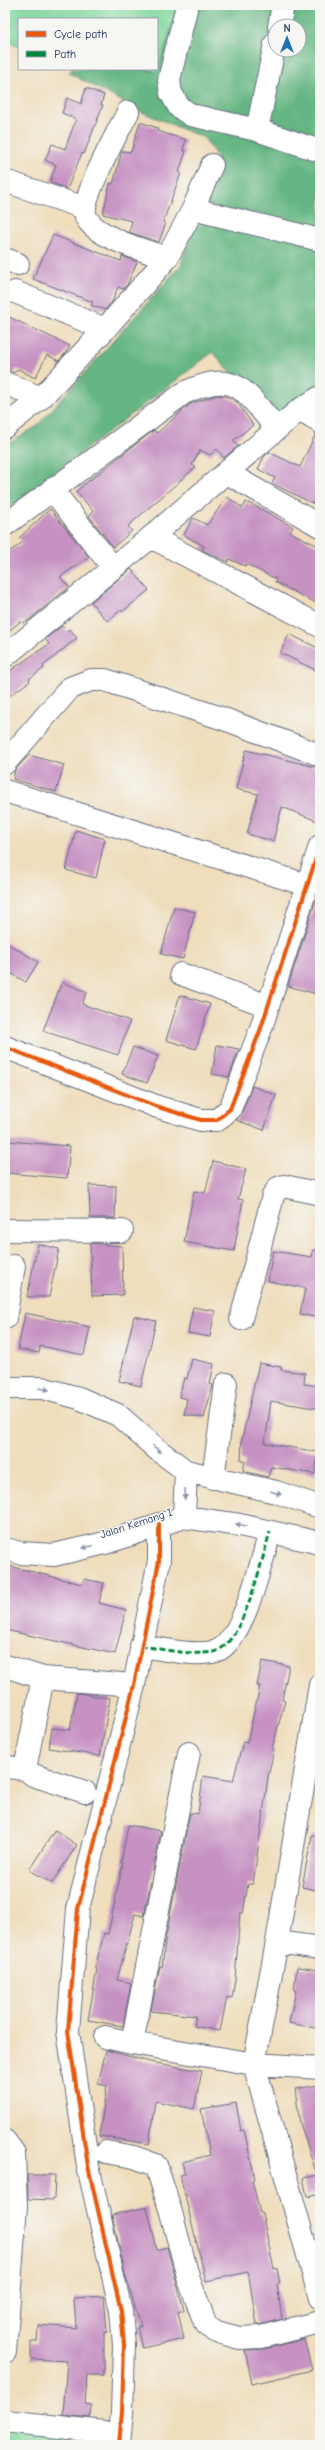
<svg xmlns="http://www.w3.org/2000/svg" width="325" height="2450" font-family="'Comic Neue',sans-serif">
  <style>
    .green { fill: #7cd59a; stroke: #4c827c }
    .forest { fill: #65b682; stroke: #407270; fill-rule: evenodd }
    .building { fill: #c692c2 }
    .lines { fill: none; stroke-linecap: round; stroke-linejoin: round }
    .minor-casing { stroke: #656c7f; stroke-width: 24 }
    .minor { stroke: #fff; stroke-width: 22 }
    .quiet { stroke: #00873e; stroke-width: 3; stroke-dasharray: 6 3; stroke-linecap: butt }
    .cycleway-casing { stroke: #f6f6f2; stroke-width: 6 }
    .cycleway { stroke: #e8590c; stroke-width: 4 }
    .oneway { fill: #8d97ae }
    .labels { text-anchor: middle; stroke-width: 3; stroke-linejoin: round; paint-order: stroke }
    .street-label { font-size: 11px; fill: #1b2f5e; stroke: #f6f6f2 }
  </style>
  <rect width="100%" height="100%" fill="#f6f6f2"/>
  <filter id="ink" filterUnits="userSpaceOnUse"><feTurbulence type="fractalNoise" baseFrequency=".025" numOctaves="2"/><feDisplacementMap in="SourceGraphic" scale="8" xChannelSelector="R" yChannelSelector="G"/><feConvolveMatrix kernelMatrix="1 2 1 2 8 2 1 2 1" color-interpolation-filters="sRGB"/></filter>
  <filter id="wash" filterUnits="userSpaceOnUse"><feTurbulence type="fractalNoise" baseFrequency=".012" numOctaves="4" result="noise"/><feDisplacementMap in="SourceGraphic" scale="16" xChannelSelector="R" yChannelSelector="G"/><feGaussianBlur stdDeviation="0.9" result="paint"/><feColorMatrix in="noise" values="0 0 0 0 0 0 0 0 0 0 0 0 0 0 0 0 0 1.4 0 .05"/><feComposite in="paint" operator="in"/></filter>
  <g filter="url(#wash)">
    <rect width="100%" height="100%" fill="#efddbb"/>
    <path class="green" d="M5 5H179L157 73 144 69H157V19H19V47L5 40Z
      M5 2417 98 2425 99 2445H5Z"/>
    <path class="forest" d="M179 5H320V386L273 421 213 352 5 511V446L37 426 181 265 217 157 204 138 142 112 69 73 72 69H144L157 73ZM275 26H299V50H275Z"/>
    <g id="blocks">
      <path class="building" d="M86 88 104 95 101 105H103L84 154 82 153 67 189 50 182 56 165 45 160 52 144 65 149 76 119 62 113 67 98 81 104Z
        M140 122 158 128 157 131 186 140 183 150 186 151 179 172 181 173 163 222 166 223 159 242 129 232 132 221 103 214 110 183 113 184 122 151 131 152Z
        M53 235 121 261 122 256 137 262 127 285 123 289 118 287 112 302 105 310 91 305 93 302 33 279Z
        M5 315 70 346 66 352 59 361 47 355 35 378 18 369 13 373 5 367Z
        M217 395 225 396 237 402 253 425 233 441 238 446 224 458 217 449 210 455 200 450 192 465 196 467 128 526 132 531 113 547 89 516 93 511 76 491 154 430 157 433 190 404Z
        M316 433 320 434V507L277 486 272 483 275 478 258 469 264 457 269 452 300 467Z
        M227 497 243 508 246 502 261 509 293 527 290 532 320 547V594L316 603 275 582 276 579 246 564 245 566 229 559 228 562 202 550 204 546 184 535 193 518 207 525Z
        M50 509 89 557 60 577 69 587 29 620 23 623 21 621 5 634V555L23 542 19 538Z
        M131 569 149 590 122 612 121 610 107 621 91 602Z
        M62 626 67 631 70 629 77 638 43 666 44 668 29 679 30 681 5 699V674L49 644 45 639Z
        M289 634 320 649V672L280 653Z
        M246 750 320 768V814L317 821 282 807 273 841 247 834 258 794 236 789Z
        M29 755 64 765 56 792 13 779 15 770Z
        M76 830 105 839 96 878 66 870Z
        M320 887V995L288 986Z
        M174 907 195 912 183 959 161 954Z
        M5 942 38 962 26 982 5 970Z
        M62 982 87 992 82 1004 130 1021 118 1055 43 1031Z
        M180 995 210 1004 196 1049 166 1040Z
        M217 1045 239 1049 229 1077 212 1074Z
        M133 1047 158 1056 147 1083 122 1074Z
        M252 1086 276 1095 264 1130 236 1120 242 1113Z
        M7 1141 70 1146 67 1178 5 1173Z
        M213 1161 246 1169 238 1199 243 1200 234 1251 184 1242 194 1191 205 1193Z
        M89 1185 116 1186 115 1218H90Z
        M90 1243 122 1246 123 1295 92 1296Z
        M38 1244 59 1249 49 1297H27Z
        M313 1250H320V1318L300 1314 305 1288 268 1281 273 1251 312 1257Z
        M193 1307 215 1311 210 1337 188 1333Z
        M25 1313 90 1327 84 1355 40 1346 39 1353 18 1349Z
        M134 1316 156 1321 141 1386 119 1381Z
        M192 1359 214 1364 210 1384 213 1385 204 1418 184 1414 187 1399 179 1397 184 1378 187 1379Z
        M259 1363 281 1367V1370L305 1373 304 1384 320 1386V1409L271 1401 265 1443 318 1452 315 1474 271 1467 268 1477 243 1471 245 1461 241 1460 242 1439Z
        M5 1565 82 1584 84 1579 104 1583 99 1603 126 1610 115 1654 5 1630Z
        M262 1661 289 1666 282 1700 285 1701 272 1749 274 1750 268 1777 253 1884H248L243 1913H240L235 1979 232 1998 227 1997 220 2031 194 2026 196 2016 151 2011 160 1966 162 1967 166 1936 190 1813 198 1814 203 1776 233 1781 243 1742 247 1743 260 1686H257Z
        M77 1693 110 1698 100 1756 49 1748 52 1728 70 1730Z
        M128 1825 161 1831 144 1916 135 1914 117 1980 131 1983 123 2026 88 2020 97 1969 95 1968 104 1933 108 1934 123 1863H121Z
        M55 1830 77 1845 52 1883 29 1870Z
        M312 1835H320V1891L302 1887Z
        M297 1967 320 1970V2029L289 2023 296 1990H294Z
        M106 2050 150 2062 202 2071 194 2109 155 2101 149 2144 99 2136 107 2086 98 2084Z
        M318 2085 320 2193 307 2196 303 2178 319 2175H317L300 2123 295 2089Z
        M236 2103 241 2131 244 2130 255 2179 252 2180 260 2213H262L274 2269 277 2268 280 2284H277L282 2319 259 2325H257L248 2272 206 2281 180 2175 185 2174 182 2162 210 2155 201 2109Z
        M27 2175H55L54 2200 28 2199Z
        M147 2207 157 2250 167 2247 184 2310 178 2312 184 2339 142 2348 137 2327 141 2326 125 2273 112 2215Z
        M104 2296 107 2332H104V2375H87L85 2404 91 2405 90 2418 63 2415 67 2361 31 2359V2342H37L38 2325 76 2328 74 2298Z
        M304 2339 312 2370 252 2384 245 2350 264 2349Z"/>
    </g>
  </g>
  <g filter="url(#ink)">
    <use href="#blocks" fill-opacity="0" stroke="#656c7f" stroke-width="1"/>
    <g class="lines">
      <g class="minor-casing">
        <path id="minor" d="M187 5 169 80 171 93 179 107 191 115 257 130 320 151
          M279 26 283 5
          M128 112C119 130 79 201 86 217 96 238 146 251 167 258
          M257 130 275 44
          M5 181 85 208
          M193 209 320 240
          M5 259 18 264
          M15 292 105 329
          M5 383 41 398
          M299 410 320 422
          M5 427 41 398 105 329 167 258 193 209 212 165
          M227 473 320 526
          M52 489 113 568
          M5 525 184 393C237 368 244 391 277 429
          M151 537 320 626
          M5 656 151 537 299 410 320 397
          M5 763 70 688 91 680H105L117 684 224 719 320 755
          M5 791 307 885
          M181 974 268 1006
          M5 1047 158 1107 201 1120H217L230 1109 260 1031 320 846
          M5 1230 122 1231
          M5 1318 14 1266
          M241 1319 273 1196 278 1188 284 1186 320 1194
          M5 1388H42L79 1398 118 1415 158 1450 186 1471 276 1492 320 1507
          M213 1478 226 1384
          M184 1517 186 1471
          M5 1549 20 1553 54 1555 105 1543 184 1517 240 1525 320 1543
          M141 1646C164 1649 190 1656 213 1652 243 1647 262 1558 270 1532
          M5 1666 43 1678 134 1685
          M43 1678 25 1769 33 1775 85 1792
          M320 1685 277 1942 320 1948
          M189 1753 132 2043 254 2064 320 2068
          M5 1767 25 1769
          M277 1942 254 2064 320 2298
          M105 2037 132 2043
          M5 2141 14 2153 16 2206 5 2352
          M106 2152 134 2157 156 2165 170 2209 189 2280 206 2325 217 2332 239 2338 261 2337 320 2322
          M5 2421 105 2432 104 2445
          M119 2445 122 2412 124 2345 121 2311 88 2166 68 2031 78 1909 134 1685 159 1561V1524"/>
      </g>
      <use href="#minor" class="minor"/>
      <path class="quiet" d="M141 1646C164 1649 190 1656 213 1652 243 1647 262 1558 270 1532"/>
      <g class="cycleway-casing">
        <path id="cycleway" d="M5 1047 158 1107 201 1120H217L230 1109 260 1031 320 846
          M119 2445 122 2412 124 2345 121 2311 88 2166 68 2031 78 1909 134 1685 159 1561V1524"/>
      </g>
      <use href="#cycleway" class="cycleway"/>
    </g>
    <defs><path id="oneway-solid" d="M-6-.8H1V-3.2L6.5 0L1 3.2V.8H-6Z"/></defs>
    <g class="oneway">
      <use href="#oneway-solid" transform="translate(44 1389) rotate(10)"/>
      <use href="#oneway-solid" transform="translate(157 1449) rotate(40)"/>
      <use href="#oneway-solid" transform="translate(276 1493) rotate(16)"/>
      <use href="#oneway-solid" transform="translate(185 1494) rotate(92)"/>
      <use href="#oneway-solid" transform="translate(241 1525) rotate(-169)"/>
      <use href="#oneway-solid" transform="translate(88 1547) rotate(166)"/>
    </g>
  </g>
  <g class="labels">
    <g class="street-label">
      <text transform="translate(136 1523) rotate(-18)" y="4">Jalan Kemang I</text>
    </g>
  </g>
  <rect width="325" height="2450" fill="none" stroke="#f6f6f2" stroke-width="20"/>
  <rect x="18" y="18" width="140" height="52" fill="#f6f6f2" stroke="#9ea6b7"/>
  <rect x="26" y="31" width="20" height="6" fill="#e8590c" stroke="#9ea6b7"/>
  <text x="54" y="38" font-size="12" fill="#1b2f5e">Cycle path</text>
  <rect x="26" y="51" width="20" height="6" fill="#00873e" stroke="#9ea6b7"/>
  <text x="54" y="58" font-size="12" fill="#1b2f5e">Path</text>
  <g transform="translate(287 38)"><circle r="19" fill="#f6f6f2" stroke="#9ea6b7"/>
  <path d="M0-3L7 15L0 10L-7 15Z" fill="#1f6fb2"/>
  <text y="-6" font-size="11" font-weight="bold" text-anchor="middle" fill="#1b2f5e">N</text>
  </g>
</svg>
